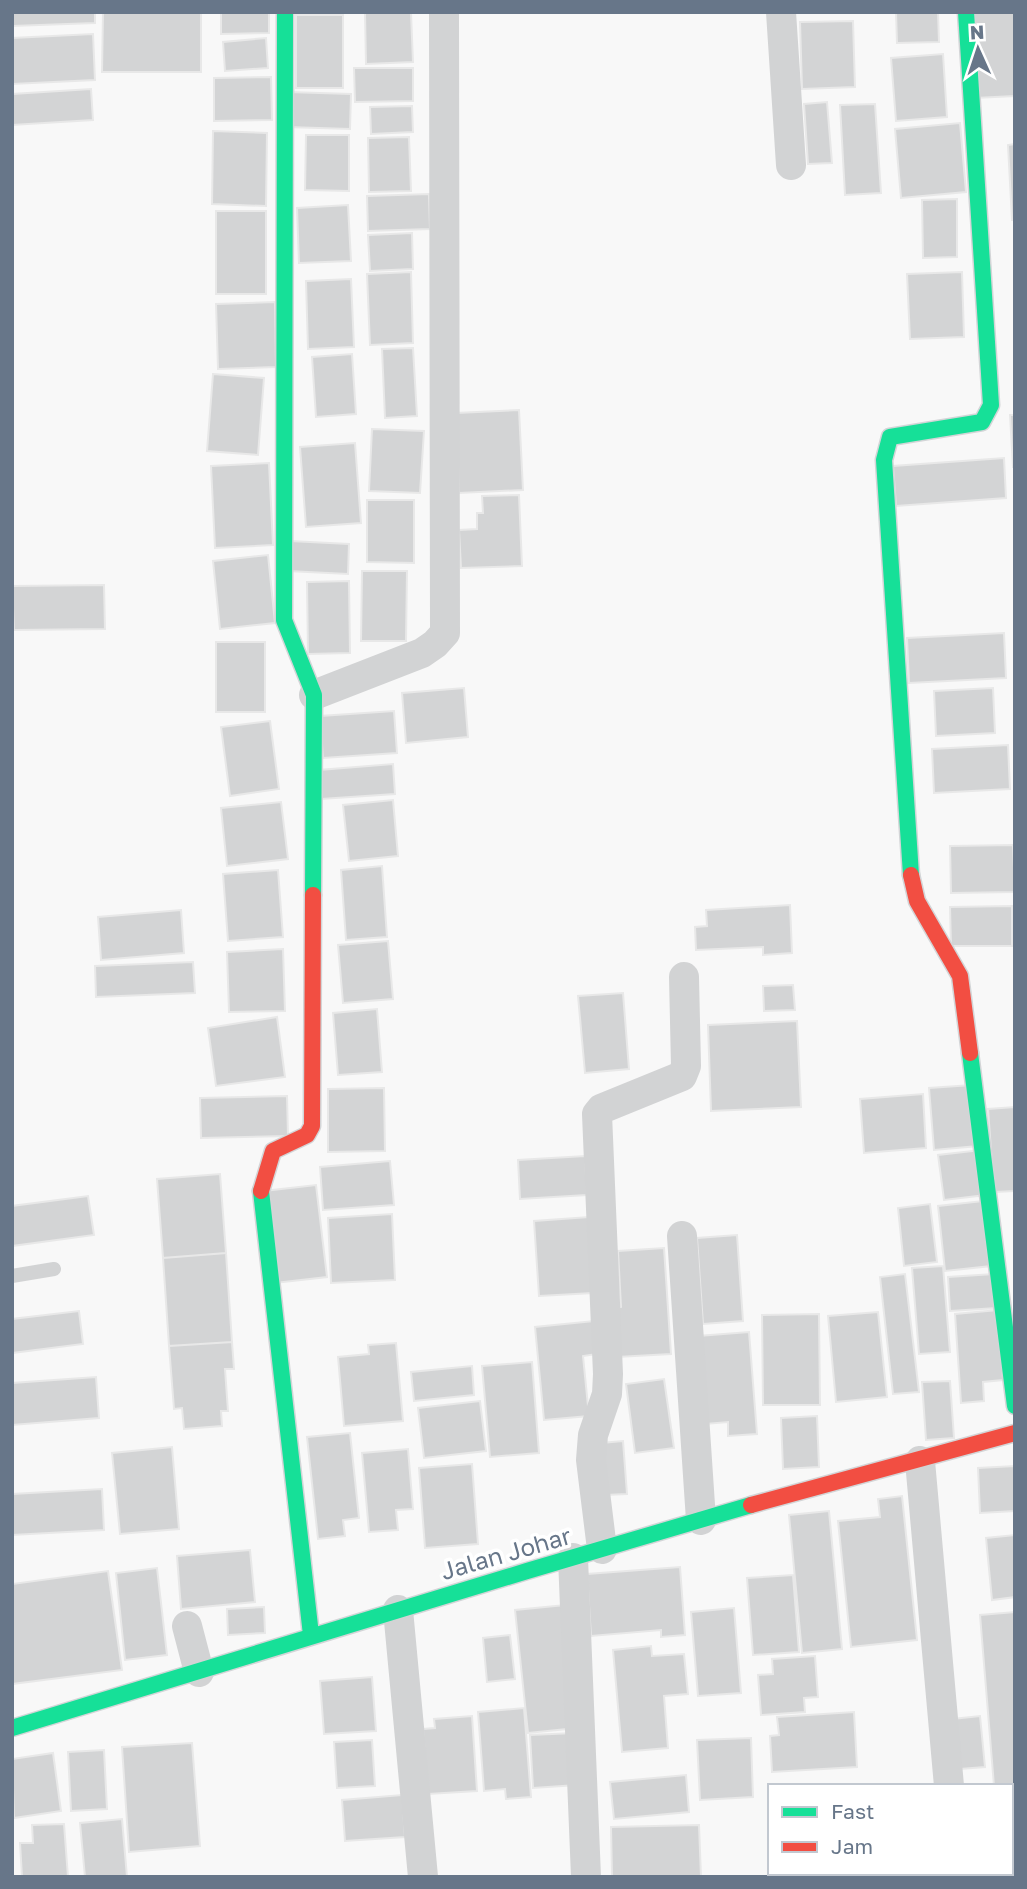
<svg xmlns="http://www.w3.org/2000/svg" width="1027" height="1889" font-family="'Golos Text',sans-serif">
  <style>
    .building { fill: #d3d4d5; stroke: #e8e8e8; stroke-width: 2 }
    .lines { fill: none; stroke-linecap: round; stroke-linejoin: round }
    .fast-casing { stroke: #d3d5d7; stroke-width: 19 }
    .jam-casing { stroke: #d3d5d7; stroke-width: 19 }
    .lane { stroke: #d2d3d4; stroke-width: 14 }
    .street { stroke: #d2d3d4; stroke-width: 30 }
    .fast { stroke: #16e098; stroke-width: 16 }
    .jam { stroke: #f24e42; stroke-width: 16 }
    .labels { text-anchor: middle; stroke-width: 7; stroke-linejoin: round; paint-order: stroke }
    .street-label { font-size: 24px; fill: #677689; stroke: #fff }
  </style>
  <rect width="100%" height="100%" fill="#f8f8f8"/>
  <path class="building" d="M12 12H95V23L12 26Z
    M103 12H201V72H102Z
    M221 12H269V33L221 34Z
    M896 12H938L939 42 897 43Z
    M1015 12V96L975 98 971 13Z
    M365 13H411L413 62 366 64Z
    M296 15H343V88H296Z
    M853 21 855 87 802 89 800 22Z
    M93 34 95 80 12 84V38Z
    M266 38 268 68 225 71 223 42Z
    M943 54 947 117 896 121 891 58Z
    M354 68H413V101L355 102Z
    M271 77 272 120 214 121V78Z
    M91 89 93 120 12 125V94Z
    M288 92 351 94 350 129 287 127Z
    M827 102 832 163 808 164 804 104Z
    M875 104 881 193 845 195 840 105Z
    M412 106 413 132 371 134 370 107Z
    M960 123 966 192 901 198 895 129Z
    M213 131 267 133 266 206 212 204Z
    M306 135H349V191L305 190Z
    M409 137 411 191 369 192 368 138Z
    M1015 144V220H1012L1008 145Z
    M429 194 430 229 368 231 367 196Z
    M957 199V257L923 258 922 200Z
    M348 205 351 261 299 263 297 208Z
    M216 211H266V294H216Z
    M412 233 413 269 370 271 368 235Z
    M411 272 413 343 370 345 367 274Z
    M962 272 964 337 910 339 907 274Z
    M351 279 354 347 308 349 306 281Z
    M275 302 276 367 218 369 216 304Z
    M413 348 417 416 385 418 382 349Z
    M352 354 356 414 316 417 312 357Z
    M213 374 264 378 258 455 207 451Z
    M519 410 523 490 459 493 456 413Z
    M1010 415H1015V467H1013Z
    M372 429 424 431 420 493 369 491Z
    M355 443 361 523 306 527 300 447Z
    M1004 458 1006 498 896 506 893 466Z
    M269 463 273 545 215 548 211 466Z
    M519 495 522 566 461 568 459 530 477 529V513H483L482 496Z
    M367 500H414V563L367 562Z
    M290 541 349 544 348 574 288 571Z
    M268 555 275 623 220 629 213 561Z
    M362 571H407L406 641H361Z
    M349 581 350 653 308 654 307 582Z
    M104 585 105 629 14 630 12 586Z
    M1004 633 1006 678 909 683 907 638Z
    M216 642H265V712H216Z
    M464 688 468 737 406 743 402 693Z
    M993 688 995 733 936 736 934 691Z
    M394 711 397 753 323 758 320 716Z
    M270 721 279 789 230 796 221 727Z
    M1008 745 1010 789 934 793 932 749Z
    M393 764 395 794 321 799 319 770Z
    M393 800 398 856 349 861 343 805Z
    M281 802 288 859 227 866 221 808Z
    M1013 845 1015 892 951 893 950 846Z
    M382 866 387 937 346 940 341 870Z
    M278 870 283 937 228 941 223 874Z
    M790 905 792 953 763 955V947L696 950 695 927 707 926 706 910Z
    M1012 906V946H951L950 907Z
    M181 910 184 953 101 960 98 917Z
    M388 941 393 999 343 1003 338 945Z
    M283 949 285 1011 229 1012 227 952Z
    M193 962 195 993 96 997 95 966Z
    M793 985 795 1010 764 1011 763 986Z
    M623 993 629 1069 585 1073 578 996Z
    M377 1009 382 1072 338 1075 333 1013Z
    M277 1017 285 1077 216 1086 208 1028Z
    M797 1021 801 1107 711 1111 708 1025Z
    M972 1085 978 1146 934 1150 929 1088Z
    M384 1088 385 1151 328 1152V1089Z
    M923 1094 926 1148 864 1153 860 1099Z
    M287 1096 288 1136 201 1138 200 1098Z
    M1015 1107V1191L994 1192 988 1109Z
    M981 1150 986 1195 944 1200 938 1155Z
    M585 1156 587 1195 520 1199 518 1160Z
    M390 1161 394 1205 323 1210 320 1167Z
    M220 1174 226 1253 163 1258 157 1179Z
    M316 1185 327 1277 275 1283 264 1191Z
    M88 1196 94 1235 12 1246V1206Z
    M983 1201 991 1266 945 1271 938 1206Z
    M930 1204 937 1262 904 1266 898 1208Z
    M392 1214 395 1280 331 1283 328 1218Z
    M589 1217 593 1293 539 1296 534 1221Z
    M737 1235 743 1321 703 1324 697 1238Z
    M664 1248 671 1354 617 1357 614 1308 621 1307 618 1251Z
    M226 1253 232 1342 169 1346 163 1258Z
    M943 1266 950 1352 919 1354 912 1268Z
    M905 1274 919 1392 893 1394 880 1277Z
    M994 1274 997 1308 950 1311 948 1277Z
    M998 1310 1003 1380 983 1382 984 1401 961 1403 955 1314Z
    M79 1311 83 1344 12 1353V1319Z
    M878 1312 887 1397 836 1402 828 1316Z
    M819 1314 820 1405H763L762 1315Z
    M594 1321 597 1354 583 1356 589 1416 544 1420 535 1327Z
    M749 1332 757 1434 728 1436V1422L705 1424 698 1336Z
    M232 1342 234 1369H225L228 1411H221L222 1426 184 1429 182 1408 174 1409 169 1346Z
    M396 1343 403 1421 344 1426 338 1357 369 1354 368 1345Z
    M532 1362 539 1453 490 1457 482 1366Z
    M472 1366 474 1395 414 1401 411 1372Z
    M96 1377 99 1418 12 1425V1383Z
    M664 1379 674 1448 635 1453 626 1384Z
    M950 1381 954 1438 926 1440 922 1382Z
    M480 1401 486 1451 424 1458 418 1408Z
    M817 1416 819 1467 783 1469 781 1418Z
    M350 1433 359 1518 343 1520 345 1536 318 1539 307 1437Z
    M623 1441 627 1494 605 1495 601 1443Z
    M172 1447 179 1529 120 1534 112 1453Z
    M408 1449 413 1509 396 1510 398 1530 369 1532 362 1453Z
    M472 1464 478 1544 425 1548 419 1468Z
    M1015 1466V1511L980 1513 978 1468Z
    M102 1489 104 1530 12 1535V1494Z
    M902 1496 917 1640 851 1647 838 1521 880 1517 878 1499Z
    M829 1511 842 1649 802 1653 789 1515Z
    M1015 1535V1597L992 1600 986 1538Z
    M250 1550 255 1602 181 1609 177 1556Z
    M680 1567 685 1635 661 1637V1630L591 1636 587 1574Z
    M157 1568 167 1655 125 1660 116 1573Z
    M108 1571 122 1670 12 1684V1584Z
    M793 1575 799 1652 753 1655 747 1578Z
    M565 1605 577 1728 528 1733 515 1610Z
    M264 1607 265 1633 228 1635 227 1609Z
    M734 1608 741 1693 698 1696 691 1612Z
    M1015 1612V1824H1011V1786H994L980 1615Z
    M510 1635 515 1679 487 1682 483 1638Z
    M651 1646 652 1656 684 1654 688 1694 664 1696 668 1748 622 1752 613 1650Z
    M815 1656 818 1697 804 1698 805 1712 761 1715 758 1675 773 1674 772 1659Z
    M372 1677 376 1731 324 1734 320 1681Z
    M524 1708 531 1797 506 1799 505 1789 484 1791 478 1712Z
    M854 1712 857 1767 772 1772 770 1736 779 1735 777 1717Z
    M472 1716 477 1791 428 1794 423 1729 435 1728 434 1719Z
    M980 1716 985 1767 947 1770 943 1720Z
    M574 1733 577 1785 533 1788 530 1735Z
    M751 1738 753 1797 700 1800 697 1740Z
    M372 1740 375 1786 337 1788 334 1742Z
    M192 1743 200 1846 129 1852 122 1747Z
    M104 1750 107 1809 71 1811 68 1752Z
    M53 1753 61 1811 14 1818 12 1759Z
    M686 1775 689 1812 614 1819 610 1782Z
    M402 1795 405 1837 345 1841 342 1800Z
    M122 1819 127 1877H85L80 1823Z
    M64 1824 68 1877H22L20 1843H33L32 1825Z
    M699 1825 701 1877H612L611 1827Z"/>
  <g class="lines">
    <g class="fast-casing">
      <path id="fast" d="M285 12 284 620 314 695 313 895
        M911 875 884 460 890 437 982 422 991 405 966 12
        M970 1053 1015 1406
        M261 1191 311 1635
        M12 1728 527 1571 751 1505"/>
    </g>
    <g class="jam-casing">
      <path id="jam" d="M911 875 917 901 960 976 970 1053
        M261 1191 273 1151 307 1135 312 1126 313 895
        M751 1505 1015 1433"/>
    </g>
    <path class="lane" d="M12 1276 54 1269"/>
    <path class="street" d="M781 12 791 165
      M314 695 422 653 435 644 445 633 444 12
      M682 1236 701 1520
      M920 1461 949 1786
      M602 1549 591 1460 593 1435 607 1394 608 1374 597 1114 601 1109 682 1076 686 1066 684 977
      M573 1558 586 1877
      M398 1610 423 1877
      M187 1626 199 1672"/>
    <use href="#fast" class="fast"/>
    <use href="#jam" class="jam"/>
  </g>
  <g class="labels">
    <g class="street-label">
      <text transform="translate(506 1554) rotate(-16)" y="8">Jalan Johar</text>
    </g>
  </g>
  <rect width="1027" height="1889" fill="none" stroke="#677689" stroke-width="28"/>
  <rect x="768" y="1784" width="245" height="91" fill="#ffffff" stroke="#c2c8d0" stroke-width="2"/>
  <rect x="782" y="1807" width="35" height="10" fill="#16e098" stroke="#c2c8d0" stroke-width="2"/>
  <text x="831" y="1819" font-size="21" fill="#677689">Fast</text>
  <rect x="782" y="1842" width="35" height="10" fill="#f24e42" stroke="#c2c8d0" stroke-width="2"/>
  <text x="831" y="1854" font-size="21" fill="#677689">Jam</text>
  <g transform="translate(978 49) rotate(357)" stroke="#ffffff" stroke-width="5" paint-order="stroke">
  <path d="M0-5L12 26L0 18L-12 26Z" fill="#677689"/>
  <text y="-10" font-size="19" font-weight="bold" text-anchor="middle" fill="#677689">N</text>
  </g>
</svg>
